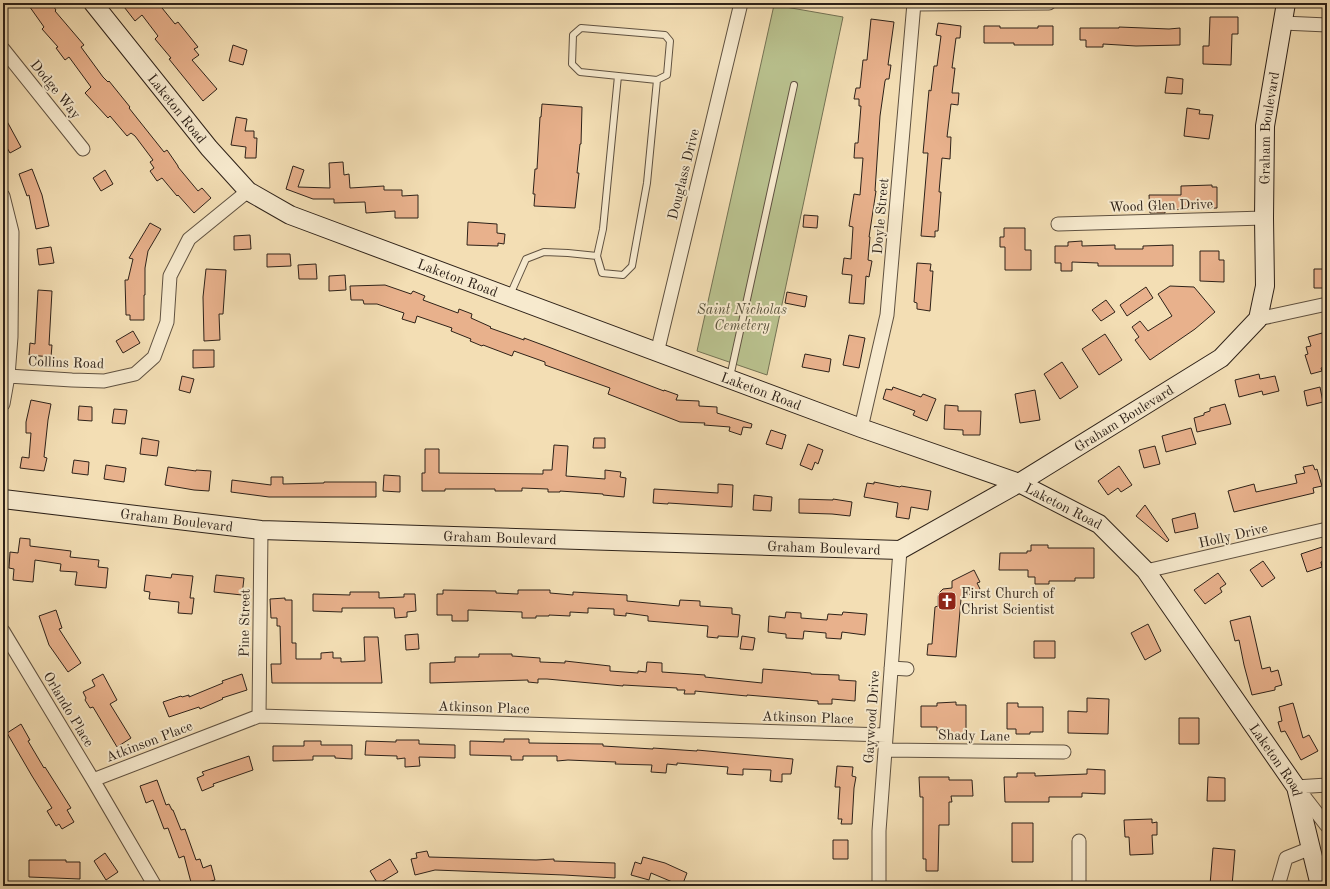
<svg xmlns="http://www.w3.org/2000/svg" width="1330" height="889" font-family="'Old Standard TT',serif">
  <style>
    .green { fill: #b9c18e; stroke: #747254 }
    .building { fill: #e8b18c; stroke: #2e2219 }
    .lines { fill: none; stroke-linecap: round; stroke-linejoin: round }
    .lane-casing { stroke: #5f5140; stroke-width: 8 }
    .street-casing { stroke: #5f5140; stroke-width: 15 }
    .secondary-casing { stroke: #2e2219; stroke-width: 20 }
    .lane { stroke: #f7eace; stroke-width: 6 }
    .street { stroke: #f7eace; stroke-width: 13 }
    .secondary { stroke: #f7eace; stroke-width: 18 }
    .labels { text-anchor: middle; stroke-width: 4; stroke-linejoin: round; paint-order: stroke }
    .street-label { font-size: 14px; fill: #2e2219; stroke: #f7eace }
    .park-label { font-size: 14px; font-style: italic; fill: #58523c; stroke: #f7eace }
    .poi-label { font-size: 14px; fill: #2e2219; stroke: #f7eace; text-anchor: start }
  </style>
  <rect width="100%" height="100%" fill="#f3deb4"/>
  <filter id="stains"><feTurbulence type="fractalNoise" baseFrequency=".005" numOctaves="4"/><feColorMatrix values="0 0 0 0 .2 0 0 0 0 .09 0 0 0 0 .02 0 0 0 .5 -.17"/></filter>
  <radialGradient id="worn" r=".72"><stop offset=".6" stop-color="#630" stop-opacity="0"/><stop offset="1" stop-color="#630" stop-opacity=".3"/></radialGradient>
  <path class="green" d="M774 5 843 17 767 375 697 351Z"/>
  <path class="building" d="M27 3H51L56 10 55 11 84 45 81 47 103 77 108 82 109 81 130 107 129 108 164 152 167 150 178 166V167L198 191 202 188 211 198 194 213 178 195 177 196 162 178 157 181 150 171 154 168 150 162 153 160 135 136 131 133 127 136 110 116 108 118 85 93 91 87 69 57 65 60 56 48 58 47 42 29 44 27Z
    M121 3H158L175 24 178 22 198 47 194 49 199 55 192 60 217 89 203 101 169 59 171 58 155 39 158 36 142 15 135 21Z
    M1210 17H1238V34H1232L1231 65 1203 64V46H1209Z
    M871 19 894 22 888 65H891L889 79H886L885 81 880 116 875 191H876L869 237H870L868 260 872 261 869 277 866 276 864 304 849 303 852 275 842 274 844 258 851 259 853 227 849 226 854 194 860 195 863 158H854L855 143H858L861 106H859V99H854L856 88H860L863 60H867Z
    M938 23 961 26 960 38H956L952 68H955L952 93H959L958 105 951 104 947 137H951L950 159 942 158 939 192H941L938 231H935V237L921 236 928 153H923L929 90 931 91 934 66H937L941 36 936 35Z
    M984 26H1000V28H1038V26H1053V45H1014V43H984Z
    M1119 27 1169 29 1180 28V45L1136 46 1103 44V47H1086V40H1080V28H1119Z
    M233 45 247 50 243 65 229 61Z
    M1167 77 1183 79 1182 94 1165 93Z
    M542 104 582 107 581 144H580L577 173H579L575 208 534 206 535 194H533L535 169H537L540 117H541Z
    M1187 108 1200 110 1199 114 1213 115 1209 139 1184 136Z
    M3 114 21 147 10 153 3 141Z
    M236 117 247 119 245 131H254V138H257L256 158H245L246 147 231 145Z
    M343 162 344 175 349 174 350 188 384 186V190H402V196L418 195V218H395V211L366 213 365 202 334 203V199H313L286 189 293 166 304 170 298 187 330 188 329 163Z
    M32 169 42 195 49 226 36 229 29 195 27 196 19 174Z
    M105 170 113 184 101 191 93 178Z
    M1212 185V187H1217V208L1165 210V213H1150L1149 195H1181V186Z
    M804 215 818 216 817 228 803 227Z
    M468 222 497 224V233L505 234 504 244 498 243V246L467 245Z
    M150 223 161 229 148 251 145 268V295H144V320H130V315H126L125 280H128L133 259 129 258Z
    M1004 228H1025V250H1031V270H1005V247H1000V237H1004Z
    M250 235 251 249 234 250V236Z
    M1082 241V246L1115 245V249H1143V246L1173 245V266H1098V263L1072 262V271H1061V263H1055V246H1068V242Z
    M51 247 54 263 39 265 37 249Z
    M1200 251H1219V260H1224V282L1200 281Z
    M267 254H290L291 266 267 267Z
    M917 263 931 264 930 271H933L930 311 917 309V303L914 302Z
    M316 264 317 279H299L298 265Z
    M206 269 226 270 223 314H219L220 340 204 341 203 297Z
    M1314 269H1327V288H1314Z
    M345 275 346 290 329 291V276Z
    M385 285 411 294 413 291 425 296 423 300 458 313 459 309 472 314 471 318 491 327 490 328 524 340V338L551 348 664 391V390L678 395 676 400 699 401V406L717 407V413L752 424 751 428 743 427 741 435 729 431 730 427 704 425 705 423 680 422 608 394 610 388 545 365V362L514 351 512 356 483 345 482 346 470 341 471 339 451 331 452 328 417 316 415 323 402 319 404 313 377 304H364L363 300H351L350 286Z
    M1170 286 1194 287 1215 312 1195 329 1150 360 1135 340 1139 337 1132 327 1140 321 1148 331 1172 316 1158 294Z
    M1146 287 1153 298 1127 316 1120 305Z
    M38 290 52 291 49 345H52L51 357 29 355 30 343 35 344Z
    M787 292 807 296 805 307 785 303Z
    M1106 300 1115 312 1101 321 1092 310Z
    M133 331 140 343 123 353 116 341Z
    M1322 333 1324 341 1327 340V366L1321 368 1322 371 1311 374 1305 355 1308 354 1306 347 1311 346 1308 337Z
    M1105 334 1122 360 1099 375 1082 349Z
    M849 335 865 338 859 368 843 365Z
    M193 350H214V367L193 368Z
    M805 354 831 359 829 372 802 367Z
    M1062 362 1078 387 1060 399 1044 374Z
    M1259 374 1260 379 1275 376 1279 391 1263 395 1262 391 1239 397 1235 380Z
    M182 376 194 379 190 393 179 390Z
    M893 387 921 397 923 394 936 399 927 421 913 415 915 411 883 399 886 389 892 390Z
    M1320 387 1323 402 1307 406 1304 391Z
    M1035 390 1040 420 1020 423 1015 394Z
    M31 400 51 404 48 420 44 457 47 458 44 471 20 468 22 457 29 458 31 433H26V422Z
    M1225 404 1231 424 1197 432 1194 418 1204 415V413L1210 411V408Z
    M945 405 958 406V411H981L980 435H963V430L944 429Z
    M79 406 92 407V421L78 420Z
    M114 409 127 410 125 424 112 423Z
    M1191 428 1196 444 1166 452 1162 436Z
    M771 430 786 435 782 449 766 444Z
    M142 438 159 441 157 456 140 454Z
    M594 438H605V448H593Z
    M808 444 823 450 818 464 815 462 812 470 800 465Z
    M554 445 568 446 566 476 605 479V470L621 472 620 477 626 478 624 497 603 495V494L560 491V492H548V489L522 488V491H495V489H445V491H422V473H425V449H439V473L543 474V470H552Z
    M1155 446 1160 464 1144 468 1139 450Z
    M74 460 89 462 88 475 72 473Z
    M106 465 126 468 124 482 104 479Z
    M1313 465 1315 470 1317 469 1322 486 1313 488 1314 493 1234 512 1228 491 1254 484 1256 492 1297 483 1295 475 1305 473 1303 467Z
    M1119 466 1132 485 1121 492 1118 488 1108 495 1098 481Z
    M168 467 196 471V470L211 471 209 491 194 490 165 485Z
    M384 475 400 476V492L383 491Z
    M271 477H283V484L324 483V482H376V497H269L231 492 232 480 271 485Z
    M874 482 900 487 901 486 931 491 928 510 911 507 909 519 896 517 898 503 864 497 867 483 874 484Z
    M718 484 733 485 732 507 668 503V504L653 503 654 489 718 493Z
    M754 495 772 497 771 511 753 510Z
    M799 499 833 500V499L852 502 850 516 832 514 799 513Z
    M1145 505 1169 540 1167 542 1136 516Z
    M1195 513 1198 528 1175 533 1172 519Z
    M20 538 30 539V546L71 551 70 557 99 560 98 567 108 568 106 588 75 585 77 572 60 571 61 564 35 560 33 582 13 580 14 569 9 568 10 552 18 553Z
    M1031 545H1048V548H1094V578H1075V581H1049V584H1035V577H1028V570H999L1000 553H1027V551H1031Z
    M1322 547 1326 560 1321 562 1322 567 1307 572 1301 554Z
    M1263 561 1275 578 1262 587 1250 570Z
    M974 570 980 582 977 583 980 589 961 599 956 657 927 655 928 644H932L935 607 938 606V597L939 593 943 589 952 588V581Z
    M1218 573 1226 584 1220 588 1222 592 1205 604 1194 590Z
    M172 574 193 576 190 598H194L192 614 178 613 179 602 149 599 150 592 144 591 146 575 171 578Z
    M216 575 244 578 242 595 214 592Z
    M443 590 496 591V593L518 594V590H550V593L573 595V592L627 595V601L679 606 680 600 700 601V606L732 608V614L740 615 738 637 718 636V638L707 637 708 626 648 621V616L626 613V616L614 615V609L588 608V613L570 612V616L549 615V616H536V618H522V612L468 610V621H452V615H437V594H443Z
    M350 592H379V598L404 597V594H415L416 611 407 612V617L395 618 394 608H342V612L313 611V594L350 595Z
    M285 598V600H292V643H296V659H321V653L333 652V658H341V662L365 661 364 637H378L382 683H272L271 664H281L280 626H277V618H271L270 599Z
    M56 610 62 628 59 629 81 663 68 672 49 645 39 616Z
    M786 612 801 613V618L827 620 828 614 842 615 843 612 867 614 865 635 842 632 841 639 826 638V633L804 631 803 639 786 638V634L768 632 769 616 785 618Z
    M1250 616 1262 669 1270 667 1271 672 1278 670 1282 685 1275 687V690L1252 695 1244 665 1239 640 1235 641 1230 621Z
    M1148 624 1161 651 1145 660 1131 633Z
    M418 634 419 649 406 650 405 635Z
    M742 636 755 638 753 650 740 649Z
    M1034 641H1055V658H1034Z
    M479 654H512V656L540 658V662L565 663V661L610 666V671L638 673V671L646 672 647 662 662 663V672L705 675V677L762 683 763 669 811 673V674L839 675V680L856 681 855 701 832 699V704H818V701L747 695V696L695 691V694H684L685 690H677V688L623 685V686L547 679H538V683L528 682V680L430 683V663L455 662V657H479Z
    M103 674 117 700 110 704 131 738 117 747 93 707 90 708 85 700 86 698 83 692 95 686 92 680Z
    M242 674 247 690 222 698 223 699 200 709 199 707 169 717 163 702 181 696 182 697 189 695V697L223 683 222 681Z
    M1087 698 1109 699 1108 734 1068 733V711L1087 712Z
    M956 702V705H966V735H948V731H937V727H921V706H937V703Z
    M1007 703H1018V707H1043V732H1030V734H1016V729H1007Z
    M1293 703 1303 738 1309 735 1318 751 1301 760 1285 731 1281 732 1278 722 1282 721 1279 707Z
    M1179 718H1199V744H1179Z
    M21 724 30 740 28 741 44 768 45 767 71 808 67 810 74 822 62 829 59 824 56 826 47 811 52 808 32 776 7 733Z
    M504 739H529V743L603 744V746L653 749V748L697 751V750L793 759 791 774H782V782L770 781 771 770 743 769V775L727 774 728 767 677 763V765L667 764 666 773 651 772 652 765 615 764 616 762 568 760 557 761V756H523V760H511V756L470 755V741L504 742Z
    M396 740H419V744L455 745V758L419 757 420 766 405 767V758L397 759V756L365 755 366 741 396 742Z
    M304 741H321V745H352V759L335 758V756H313V760L273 761V746H304Z
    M249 756 253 770 213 784 214 786 202 791 197 778 204 775 202 772Z
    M837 766 853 767 852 776 856 777 854 788 852 824H841L842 819H838L840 787H835Z
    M1087 769 1105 770V794L1082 793V797H1049V802H1005L1004 777H1017V773H1035V776L1087 774Z
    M919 777H949V780H972L973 796H951L952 802H949V825H939L938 871H926V859H923V797H920Z
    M1208 777 1225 778V801H1207Z
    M157 780 166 805 169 804 172 810H173L181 830 185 829 196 860 200 859 203 868 211 865 215 880 192 886 184 856 179 858 168 828 164 829 153 800 146 803 140 786Z
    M1152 819V823L1157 822V835H1152L1153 854 1130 855 1129 837H1125L1124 820Z
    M1012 823H1033V862H1012Z
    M833 840H848V859H833Z
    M1213 848 1235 850 1232 886 1210 885Z
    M427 851 429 857 536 860 554 859V861L615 863V878L564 875 435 870 415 875 411 859 417 858 416 853Z
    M105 853 118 872 106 880 94 861Z
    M643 857 665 863 687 873 682 886 651 873 649 880 631 875 635 862 641 864Z
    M390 859 398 872 378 884 370 871Z
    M29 860H66V862H80V879L29 877Z"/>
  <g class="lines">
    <g class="lane-casing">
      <path id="lane" d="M597 256 603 229 618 76
        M510 295 526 259 544 252 568 253 597 256 602 273 623 275 632 266 647 183 657 80 580 72 572 64 573 35 581 28 665 35 670 41 667 75 657 80
        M730 377 794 85"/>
    </g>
    <g class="street-casing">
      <path id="street" d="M914 4 1049 3
        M1283 23 1327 25
        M3 49 83 149
        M3 196 12 232 11 337 8 376 3 404
        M1058 224 1264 218
        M1258 319 1327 304
        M657 353 741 3
        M8 376 72 380 104 381 135 374 154 357 167 322 170 276 189 239 248 191
        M861 428 887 315 914 3
        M1146 571 1327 529
        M3 631 93 780 155 886
        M891 668 907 669
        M259 716 261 530
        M885 750 1064 752
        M93 780 259 716 886 735
        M1296 787 1327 785
        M1299 790 1327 826
        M879 886V831L900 550
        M1079 886V841
        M1278 886 1286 858 1311 848"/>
    </g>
    <g class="secondary-casing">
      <g id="secondary">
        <path id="s1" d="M93 3 209 148 248 191 290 215 861 428 1019 483 1099 524 1146 571 1296 787 1320 886"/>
        <path id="s2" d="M3 499 261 530 900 550 1019 483 1221 358 1258 319 1265 286 1264 218 1265 126 1286 3"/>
      </g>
    </g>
    <use href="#lane" class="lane"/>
    <use href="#street" class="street"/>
    <use href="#secondary" class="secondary"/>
  </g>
  <defs>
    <g id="church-square" transform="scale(1)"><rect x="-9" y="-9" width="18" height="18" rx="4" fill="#8f2418" stroke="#f7eace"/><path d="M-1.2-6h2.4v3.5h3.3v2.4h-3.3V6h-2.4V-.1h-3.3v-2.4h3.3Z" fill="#fff"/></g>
  </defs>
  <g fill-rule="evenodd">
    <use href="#church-square" x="947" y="601"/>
  </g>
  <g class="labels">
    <g class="street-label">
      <text transform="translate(56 89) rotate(51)" y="5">Dodge Way</text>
      <text dy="5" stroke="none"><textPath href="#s1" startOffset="135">Laketon Road</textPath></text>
      <text dy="5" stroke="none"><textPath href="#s2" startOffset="1519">Graham Boulevard</textPath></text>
      <text transform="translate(683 174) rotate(-76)" y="5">Douglass Drive</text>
      <text transform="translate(1161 205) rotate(-2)" y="5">Wood Glen Drive</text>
      <text transform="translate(880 216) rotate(-85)" y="5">Doyle Street</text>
      <text dy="5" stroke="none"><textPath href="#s1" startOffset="471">Laketon Road</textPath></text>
      <text transform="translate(66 362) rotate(2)" y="5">Collins Road</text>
      <text dy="5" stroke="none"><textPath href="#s1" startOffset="795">Laketon Road</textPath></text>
      <text dy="5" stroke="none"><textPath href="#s2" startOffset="1159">Graham Boulevard</textPath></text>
      <text dy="5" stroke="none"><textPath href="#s1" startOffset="1119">Laketon Road</textPath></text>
      <text dy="5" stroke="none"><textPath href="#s2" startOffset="175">Graham Boulevard</textPath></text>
      <text transform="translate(1233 535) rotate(-13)" y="5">Holly Drive</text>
      <text dy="5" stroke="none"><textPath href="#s2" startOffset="499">Graham Boulevard</textPath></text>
      <text dy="5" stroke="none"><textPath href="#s2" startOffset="823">Graham Boulevard</textPath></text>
      <text transform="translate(244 623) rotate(-89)" y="5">Pine Street</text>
      <text transform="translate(484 707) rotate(2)" y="5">Atkinson Place</text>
      <text transform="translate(69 709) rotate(59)" y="5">Orlando Place</text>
      <text transform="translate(808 717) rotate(2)" y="5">Atkinson Place</text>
      <text transform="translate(871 717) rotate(-86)" y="5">Gaywood Drive</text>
      <text transform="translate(974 735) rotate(1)" y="5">Shady Lane</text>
      <text transform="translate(149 741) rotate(-21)" y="5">Atkinson Place</text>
      <text dy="5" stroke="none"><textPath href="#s1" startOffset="1455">Laketon Road</textPath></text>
    </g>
    <g class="park-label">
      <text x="742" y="314">Saint Nicholas<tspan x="742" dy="16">Cemetery</tspan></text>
    </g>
    <g class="poi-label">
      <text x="961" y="598">First Church of<tspan x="961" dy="16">Christ Scientist</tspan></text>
    </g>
  </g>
  <rect width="1330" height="889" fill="none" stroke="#f3deb4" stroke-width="16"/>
  <rect x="4" y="4" width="1322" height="881" fill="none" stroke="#2e2219" stroke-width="2"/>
  <rect x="8" y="8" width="1314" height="873" fill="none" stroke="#2e2219"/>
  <rect width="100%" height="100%" filter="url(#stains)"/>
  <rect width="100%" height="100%" fill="url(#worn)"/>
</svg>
